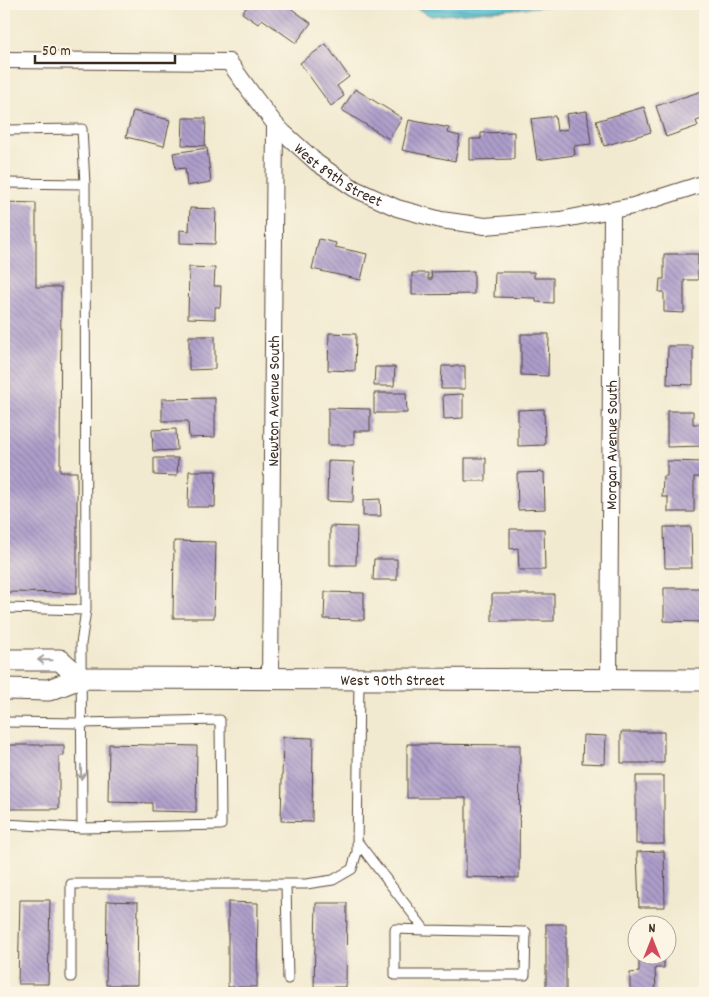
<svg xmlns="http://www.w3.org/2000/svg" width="709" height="997" font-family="Dekko,sans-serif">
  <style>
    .water { fill: url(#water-rules); stroke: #487578 }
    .building { fill: url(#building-back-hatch) }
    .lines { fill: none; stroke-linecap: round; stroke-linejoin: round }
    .service-casing { stroke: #564739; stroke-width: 11 }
    .minor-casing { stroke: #564739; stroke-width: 18 }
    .tertiary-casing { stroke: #564739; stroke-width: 23 }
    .service { stroke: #fff; stroke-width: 9 }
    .minor { stroke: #fff; stroke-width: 16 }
    .tertiary { stroke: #fff; stroke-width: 21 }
    .oneway { stroke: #a79f9a }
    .labels { text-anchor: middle; stroke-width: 4; stroke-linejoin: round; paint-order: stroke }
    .street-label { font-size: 16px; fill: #3b2a1e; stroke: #fcf5e5 }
  </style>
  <defs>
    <pattern id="water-rules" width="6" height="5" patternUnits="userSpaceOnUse" patternTransform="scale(1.25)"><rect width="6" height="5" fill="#55c0d1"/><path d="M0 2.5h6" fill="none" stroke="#489ca9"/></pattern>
    <pattern id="building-back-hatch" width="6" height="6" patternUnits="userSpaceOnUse" patternTransform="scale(1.25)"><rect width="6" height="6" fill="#ad9dcb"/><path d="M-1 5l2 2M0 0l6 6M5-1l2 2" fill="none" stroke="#8e80a4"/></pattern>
  </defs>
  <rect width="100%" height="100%" fill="#fcf5e5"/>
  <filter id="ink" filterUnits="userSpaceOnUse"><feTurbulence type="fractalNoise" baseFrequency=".02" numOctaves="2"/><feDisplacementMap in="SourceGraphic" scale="10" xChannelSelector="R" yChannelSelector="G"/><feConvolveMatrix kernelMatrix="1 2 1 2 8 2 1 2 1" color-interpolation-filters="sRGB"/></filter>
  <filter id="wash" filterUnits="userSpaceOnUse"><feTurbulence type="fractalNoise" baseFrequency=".0096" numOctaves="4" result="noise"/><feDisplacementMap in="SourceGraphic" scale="20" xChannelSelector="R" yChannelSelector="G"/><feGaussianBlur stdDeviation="1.12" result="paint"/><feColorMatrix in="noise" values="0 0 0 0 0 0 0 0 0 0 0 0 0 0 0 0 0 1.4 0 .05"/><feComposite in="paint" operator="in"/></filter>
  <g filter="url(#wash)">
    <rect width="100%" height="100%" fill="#f2ead0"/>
    <path class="water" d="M409 4H574L431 16Z"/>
    <g id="blocks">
      <path class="building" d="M249 4H285L311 23 296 43 262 19 258 24 242 13Z
        M326 44 349 77 337 86 344 96 331 106 300 63Z
        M355 89 402 118 389 139 342 110Z
        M702 91 705 99V118L696 121 698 126 666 137 656 106Z
        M644 107 651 132 604 146 596 121Z
        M133 111 170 120 164 146 126 137Z
        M587 111 591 144 574 146 575 155 537 160 531 119 555 116 557 131 568 129 566 114Z
        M183 118H206L205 146 182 145Z
        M409 120 449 128 448 133 460 136 455 161 402 150Z
        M514 132V159L470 160V139H481V133Z
        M207 148 211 182 187 186 185 168 176 169 173 153Z
        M4 202 36 203V287H61L60 472H77V593L4 592Z
        M190 208 216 209 215 244 180 243V230L189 231Z
        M319 239 336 243 335 247 367 254 361 280 312 269Z
        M664 254H698V280H684V313L664 312V292H659L660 279H664Z
        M189 267 215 268 214 286H221L220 307H215V319L188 318Z
        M474 271V294L412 295V273H428V279H432L431 272Z
        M495 272H534V278H553V303L536 302V298L494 297Z
        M329 333 356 334 355 371 328 370Z
        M521 334H549L548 376 521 375Z
        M189 336H215V369L189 370Z
        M668 346H693V385L667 384Z
        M442 366H465V389H441Z
        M375 367H395L394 386H374Z
        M374 393H406L407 413H374Z
        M463 394V418L444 419 443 395Z
        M215 398V437L189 438 188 421H162V399Z
        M328 408 370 409V431H354V445H328Z
        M544 409 545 445 518 446V410Z
        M667 411H693V424H705V446L667 447Z
        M176 429 177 450 153 451 152 430Z
        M154 458H178L177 476 154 475Z
        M465 458H486V481H465Z
        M328 461 354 462 353 502 327 501Z
        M667 461 704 462V477H694V512H668V497H662L663 476H667Z
        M189 471H216L215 507H188Z
        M544 472 545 509 518 510 517 473Z
        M380 499 381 516H363V500Z
        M330 526 357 527 356 565H330Z
        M664 527H691L692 568H665Z
        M510 529H544L545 570H519L518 548 510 549Z
        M174 541 216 542 214 618H173Z
        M374 559H397V580H373Z
        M664 588H704V622L664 621Z
        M325 592 364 593V620L324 619Z
        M492 594H554V621H492Z
        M621 732H664V763H621Z
        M583 735 606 736 605 764 582 763Z
        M283 737 313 738 312 822 281 821Z
        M109 744 197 746 196 812 152 811V803L108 802Z
        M407 744 520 745 519 878 466 877V798H407Z
        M4 745H64V756H59V809H4Z
        M636 776H664V844H636Z
        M664 851 665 907H639L637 852Z
        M20 900H50L48 984H18Z
        M107 901 138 902 137 985H106Z
        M228 902 258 903 257 987H228Z
        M316 903H347L346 987H314Z
        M546 924H566V993H546Z
        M639 954H664V968H655L656 993H630V973L639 972Z"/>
    </g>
  </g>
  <g filter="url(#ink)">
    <use href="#blocks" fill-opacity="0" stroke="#564739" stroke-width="1"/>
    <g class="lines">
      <g class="service-casing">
        <path id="service" d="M4 130 82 129 85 184
          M4 183 85 184 86 610 81 644 82 828
          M4 608 86 610
          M4 722 81 723 220 720 221 825 82 828 4 824
          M357 841 425 930 526 932 525 975H395V929L425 930
          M286 884 288 979
          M71 977V884H306L333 880 352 869 357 852 359 679"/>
      </g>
      <g class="minor-casing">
        <g id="minor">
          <path id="s1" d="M4 60 229 62 255 98 275 124 284 133 317 163 355 189 397 208 441 220 485 226 560 220 633 206 705 183"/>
          <path id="s2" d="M270 679 275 124"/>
          <path id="s3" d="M609 680 612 211"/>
        </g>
      </g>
      <g class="tertiary-casing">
        <g id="tertiary">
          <path d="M4 660H60L80 678"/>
          <path id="s4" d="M4 689 49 690 80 678 705 680"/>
        </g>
      </g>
      <use href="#service" class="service"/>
      <use href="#minor" class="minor"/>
      <use href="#tertiary" class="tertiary"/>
    </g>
    <defs><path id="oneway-shaft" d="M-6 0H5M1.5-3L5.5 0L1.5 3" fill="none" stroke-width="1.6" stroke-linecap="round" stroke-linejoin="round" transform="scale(1.25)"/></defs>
    <g class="oneway">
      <use href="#oneway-shaft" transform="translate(45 660) rotate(-179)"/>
      <use href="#oneway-shaft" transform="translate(81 772) rotate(89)"/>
    </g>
  </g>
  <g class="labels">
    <g class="street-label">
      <text dy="6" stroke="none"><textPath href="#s1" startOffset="384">West 89th Street</textPath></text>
      <text dy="6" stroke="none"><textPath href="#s2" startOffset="278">Newton Avenue South</textPath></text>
      <text dy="6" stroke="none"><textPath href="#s3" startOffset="235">Morgan Avenue South</textPath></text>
      <text dy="6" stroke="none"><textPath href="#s4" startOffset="391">West 90th Street</textPath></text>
    </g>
  </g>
  <rect width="709" height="997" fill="none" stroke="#fcf5e5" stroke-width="20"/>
  <g transform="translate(652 940)"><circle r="24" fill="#fcf5e5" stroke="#afa495"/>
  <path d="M0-4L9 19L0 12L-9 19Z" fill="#d1495b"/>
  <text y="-8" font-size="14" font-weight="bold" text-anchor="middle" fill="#3b2a1e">N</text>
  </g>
  <path d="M35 55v8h140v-8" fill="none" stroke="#3b2a1e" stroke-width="2.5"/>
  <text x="42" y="55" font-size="15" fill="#3b2a1e" stroke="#fcf5e5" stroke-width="4" paint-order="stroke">50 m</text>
</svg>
